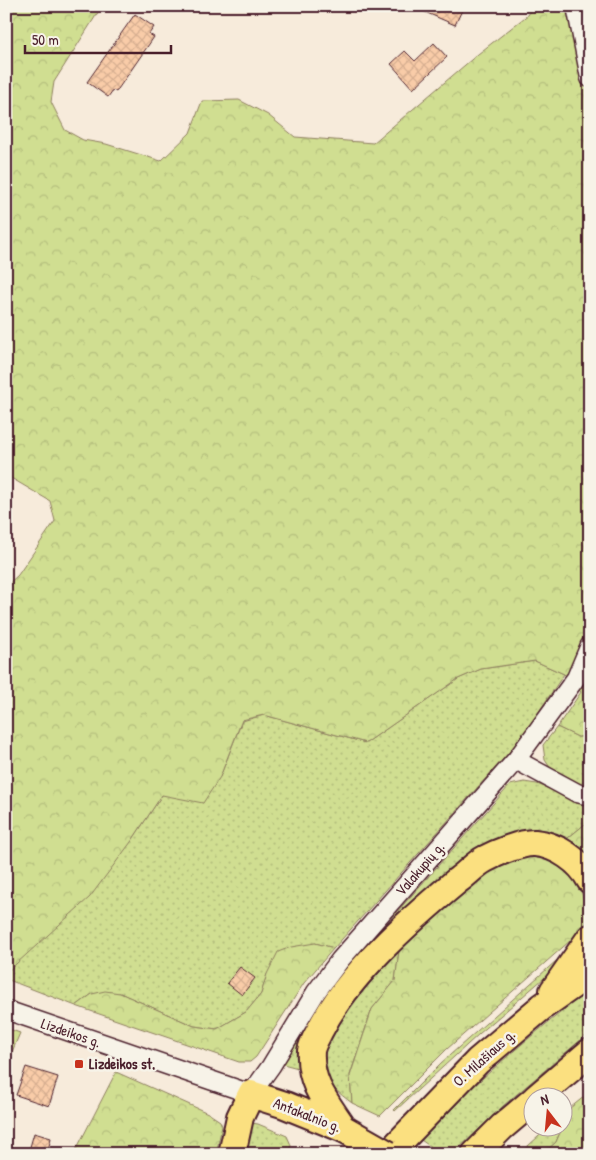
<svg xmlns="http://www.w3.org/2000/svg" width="596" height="1160" font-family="'Patrick Hand',sans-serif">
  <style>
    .grass { fill: url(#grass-dots); stroke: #8d7e5e }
    .forest { fill: url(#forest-crowns); stroke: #8d7e5e }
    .building { fill: url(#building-cross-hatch); stroke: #4a1f2b }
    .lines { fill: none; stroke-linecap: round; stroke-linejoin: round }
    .street-casing { stroke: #4a1f2b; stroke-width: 21 }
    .primary-casing { stroke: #4a1f2b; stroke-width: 30 }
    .street { stroke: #f7f3e8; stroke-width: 18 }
    .primary { stroke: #fbe080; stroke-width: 26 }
    .primary-bridge-casing { stroke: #4a1f2b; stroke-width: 30; stroke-linecap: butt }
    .primary-bridge { stroke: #fbe080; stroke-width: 26 }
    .poi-dot { fill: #c8321e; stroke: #f7f3e8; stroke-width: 2 }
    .labels { text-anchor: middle; stroke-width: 5; stroke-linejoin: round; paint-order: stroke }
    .street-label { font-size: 15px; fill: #4a1f2b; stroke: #f7f3e8 }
    .poi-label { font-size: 15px; font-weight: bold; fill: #4a1f2b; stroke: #f7f3e8; text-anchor: start }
  </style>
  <defs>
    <pattern id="grass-dots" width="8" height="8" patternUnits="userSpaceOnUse" patternTransform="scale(1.25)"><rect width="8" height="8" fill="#d0de91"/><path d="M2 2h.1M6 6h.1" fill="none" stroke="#b4be7d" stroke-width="1.8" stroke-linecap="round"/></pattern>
    <pattern id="forest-crowns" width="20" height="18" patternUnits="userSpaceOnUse" patternTransform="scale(1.25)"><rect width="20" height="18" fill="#d0de91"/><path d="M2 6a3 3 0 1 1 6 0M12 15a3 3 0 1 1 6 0" fill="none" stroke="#b4be7d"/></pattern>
    <pattern id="building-cross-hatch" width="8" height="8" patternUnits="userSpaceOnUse" patternTransform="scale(1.25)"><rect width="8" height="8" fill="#f9cca8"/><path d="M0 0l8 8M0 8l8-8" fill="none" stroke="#d7af91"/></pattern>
  </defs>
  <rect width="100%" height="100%" fill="#f7ebdb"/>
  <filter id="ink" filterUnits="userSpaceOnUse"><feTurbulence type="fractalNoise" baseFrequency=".02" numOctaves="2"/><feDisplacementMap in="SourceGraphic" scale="10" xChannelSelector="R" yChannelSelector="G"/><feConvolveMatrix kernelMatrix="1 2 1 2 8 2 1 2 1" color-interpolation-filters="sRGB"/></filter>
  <g filter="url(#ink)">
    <path class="grass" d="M535 661 564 674 520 740 334 948 315 943 267 974 261 994 246 1012 217 1029 194 1026 120 993 92 994 76 1006 6 979V973L131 842 162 795 220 777 242 721 264 715 366 743 458 679 481 669Z
      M557 727 578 737 590 736V792L553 772 545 760 543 745Z
      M524 782 537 784 590 805V820L563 842 541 833 386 927 387 923 510 785Z
      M399 951 395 981 372 1009 350 1075 352 1103C340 1094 324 1082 320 1066 315 1039 381 971 399 951Z
      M565 953 572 954 479 1034 395 1111 394 1110 441 1063Z
      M590 990V1032L503 1106 453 1154H441L418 1138C473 1086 529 1035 590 990Z
      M323 998 324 999 302 1069 283 1064Z
      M245 1122 258 1124 287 1136 291 1145 289 1154H241Z
      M548 1128H562L556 1142 543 1154H519Z"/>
    <path class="forest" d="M6 6H102L54 82 51 102 65 130 83 140 106 144 161 161 190 133 202 101 239 100 268 115 295 137 373 143 478 54 529 14V6H590V736L578 737 557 727 581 692 564 674 535 661 481 669 458 679 366 743 264 715 242 720 220 777 203 803 162 795 131 842 90 897 6 973V586L18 575 55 521 50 501 6 475Z
      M590 820V863L563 842Z
      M527 855C533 856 540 857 546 859 576 870 592 901 584 932L571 940 554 955 447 1049 380 1116 352 1103 350 1076 372 1009 395 981 399 951 463 888 490 869Z
      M315 943 334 948 304 983 256 1057 250 1062H239L76 1006 92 994 105 991 120 993 194 1026 217 1029 246 1012 261 994 267 974 278 952 291 947Z
      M6 1028 20 1033 6 1066Z
      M116 1072 208 1113 220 1121 222 1126 216 1154H74Z
      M590 1092V1154H543L556 1142 562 1128H564L570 1108Z"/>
    <path class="building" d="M411 6H464L455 25Z
      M135 14 154 27 149 34 154 37 116 92 113 90 108 97 87 82Z
      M434 43 447 57 413 89 391 64 405 51 415 61Z
      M240 967 255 978 242 995 227 983Z
      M26 1067 58 1077 49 1106 16 1095Z
      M34 1133 51 1138 47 1154H28Z"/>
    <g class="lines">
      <g class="street-casing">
        <path id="street" d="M576 6 590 78
          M516 760 577 793 590 796
          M6 1010 251 1094 271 1066 316 992 340 960 516 760 576 678 590 645"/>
      </g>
      <g class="primary-casing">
        <path id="primary" d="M553 991 590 938
          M536 1098 590 1052
          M344 1129C327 1103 309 1084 311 1051 312 1044 317 1036 320 1030 348 974 410 920 458 880 467 874 475 864 485 859 496 853 522 842 535 843 557 845 580 861 590 880
          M232 1154 240 1117 251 1094 285 1105 344 1129
          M388 1154 478 1061 543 1006 590 973
          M475 1154 502 1127 534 1100"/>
      </g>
      <use href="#street" class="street"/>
      <use href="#primary" class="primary"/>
      <g class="primary-bridge-casing">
        <path id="primary-bridge" d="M344 1129 388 1154"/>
      </g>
      <use href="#primary-bridge" class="primary-bridge"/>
    </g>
  </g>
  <rect class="poi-dot" x="74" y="1059" width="10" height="10" rx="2.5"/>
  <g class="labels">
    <g class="street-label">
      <text transform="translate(420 869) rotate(-49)" y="5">Valakupių g.</text>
      <text transform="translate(71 1033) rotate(19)" y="5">Lizdeikos g.</text>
      <text transform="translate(484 1058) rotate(-42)" y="5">O. Milašiaus g.</text>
      <text transform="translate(307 1115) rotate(21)" y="5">Antakalnio g.</text>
    </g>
    <g class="poi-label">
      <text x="89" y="1069">Lizdeikos st.</text>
    </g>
  </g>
  <rect width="596" height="1160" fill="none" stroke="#f7f3e8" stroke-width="25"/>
  <rect x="12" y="12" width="571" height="1135" fill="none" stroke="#4a1f2b" stroke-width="2" filter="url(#ink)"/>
  <g transform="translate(548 1112) rotate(344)"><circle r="24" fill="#f7f3e8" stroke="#b29e9c"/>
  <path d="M0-4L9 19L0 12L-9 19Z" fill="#c8321e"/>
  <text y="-8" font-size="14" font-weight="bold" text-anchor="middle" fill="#4a1f2b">N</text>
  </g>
  <path d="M25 45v8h146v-8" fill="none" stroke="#4a1f2b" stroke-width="2.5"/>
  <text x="32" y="45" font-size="15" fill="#4a1f2b" stroke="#f7f3e8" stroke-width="4" paint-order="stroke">50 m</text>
</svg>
